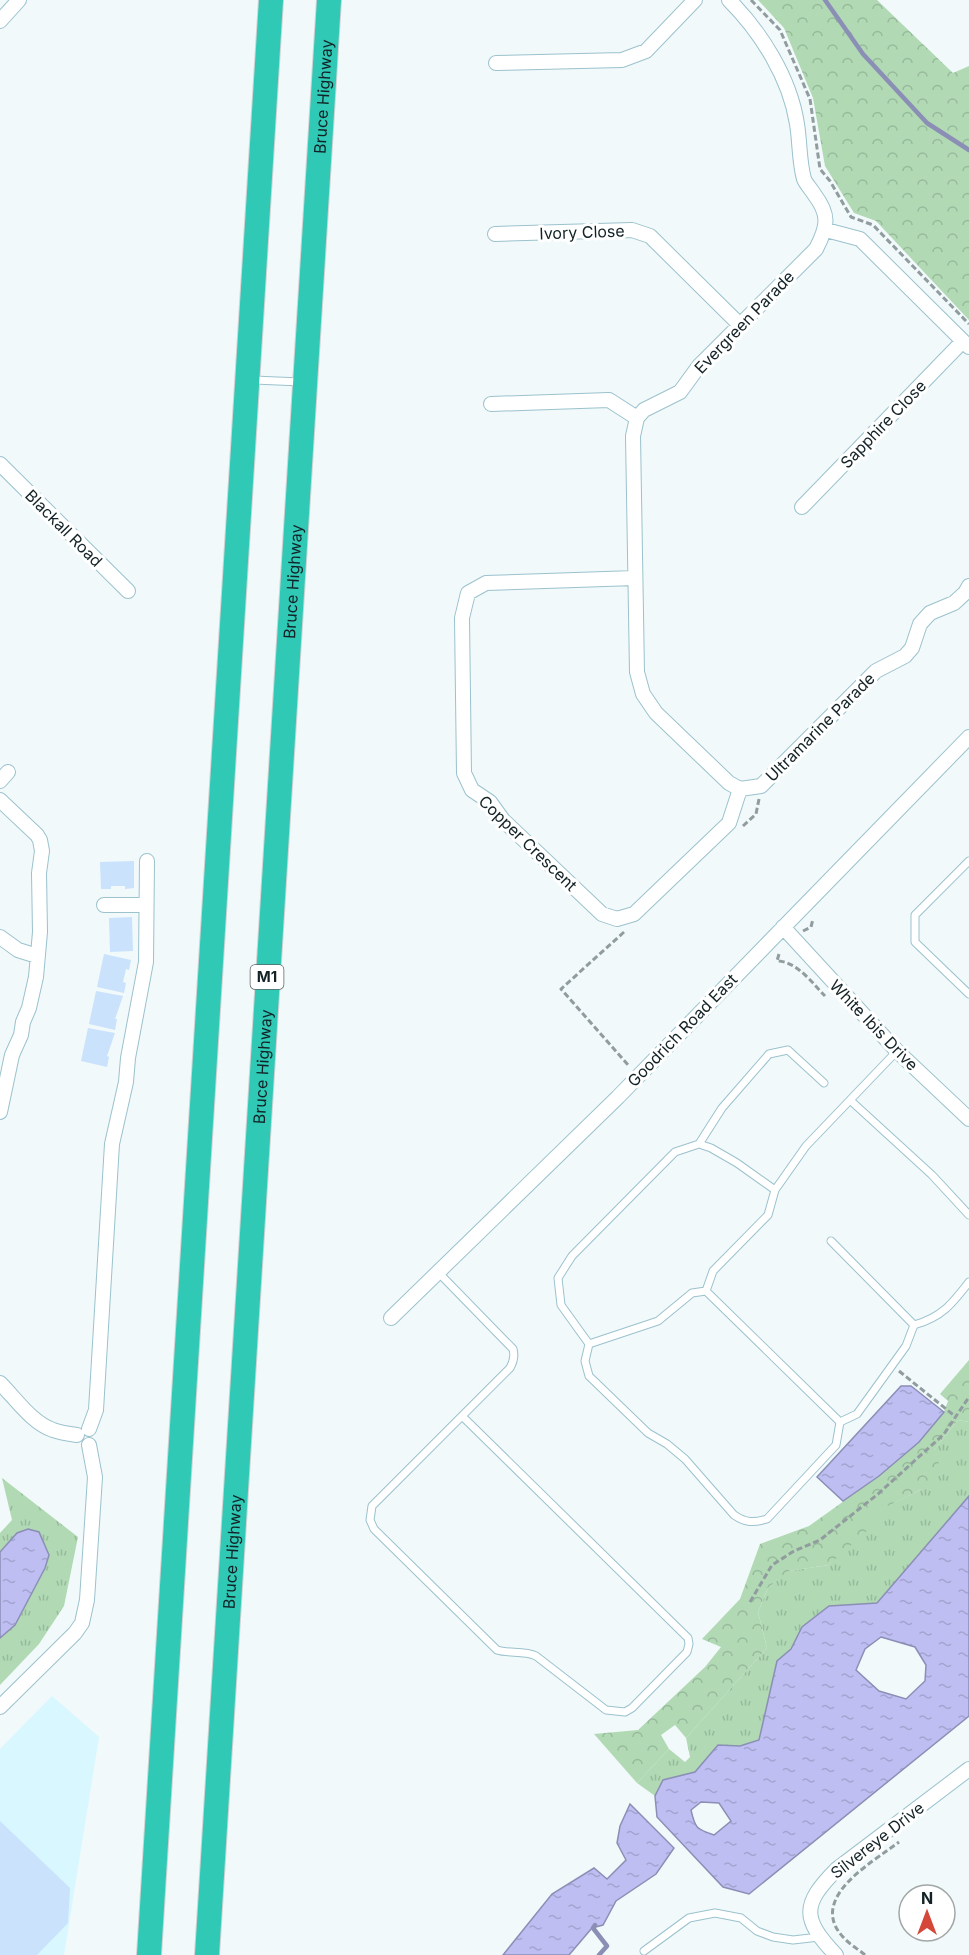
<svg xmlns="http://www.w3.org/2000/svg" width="969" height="1955" font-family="Inter,sans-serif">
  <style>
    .built { fill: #d9f7ff }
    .grass { fill: url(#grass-tufts) }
    .park { fill: url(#park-crowns) }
    .water { fill: url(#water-ripples); stroke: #8b8fb5; stroke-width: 1.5; fill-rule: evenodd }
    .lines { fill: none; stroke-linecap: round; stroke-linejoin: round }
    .stream { stroke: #8b8fb5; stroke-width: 4.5 }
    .building { fill: #cae2fc }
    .lane-casing { stroke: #9bc2cd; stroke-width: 9 }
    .street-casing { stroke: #9bc2cd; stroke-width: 16 }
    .highway-casing { stroke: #d0d3d4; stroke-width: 26 }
    .path { stroke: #919c9f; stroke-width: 3; stroke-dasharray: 6 3; stroke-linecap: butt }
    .lane { stroke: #fff; stroke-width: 7 }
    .street { stroke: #fff; stroke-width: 14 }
    .highway { stroke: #30c9b5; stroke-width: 24 }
    .labels { text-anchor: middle; stroke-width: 6; stroke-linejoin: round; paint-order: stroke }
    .shield { fill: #fff; stroke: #5a6467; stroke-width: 1.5 }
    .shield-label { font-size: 15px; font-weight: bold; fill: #132226 }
    .street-label { font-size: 16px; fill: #132226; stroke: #fff }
  </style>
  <defs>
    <pattern id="grass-tufts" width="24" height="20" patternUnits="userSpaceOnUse" patternTransform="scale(1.5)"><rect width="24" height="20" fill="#b1d9b4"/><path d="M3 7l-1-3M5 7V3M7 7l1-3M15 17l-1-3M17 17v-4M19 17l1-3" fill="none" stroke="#97ba9b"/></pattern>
    <pattern id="park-crowns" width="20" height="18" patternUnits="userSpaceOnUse" patternTransform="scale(1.5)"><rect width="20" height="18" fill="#b1d9b4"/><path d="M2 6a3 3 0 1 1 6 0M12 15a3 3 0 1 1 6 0" fill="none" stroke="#97ba9b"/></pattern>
    <pattern id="water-ripples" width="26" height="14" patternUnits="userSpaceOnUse" patternTransform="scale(1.5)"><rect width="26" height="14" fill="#bfbef2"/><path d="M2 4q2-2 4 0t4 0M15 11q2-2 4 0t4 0" fill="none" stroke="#a3a3cf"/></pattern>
  </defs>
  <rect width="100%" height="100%" fill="#f1f9fb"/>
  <path class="built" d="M52 1696 99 1737 64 1955H0V1749Z"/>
  <path class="grass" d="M958 1420 969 1422V1496L877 1603 829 1606 802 1627 791 1649 777 1661 759 1740 740 1746 718 1745 695 1772 663 1780 655 1796 637 1783 669 1749 685 1762 690 1757 686 1738 767 1648 758 1612 768 1588 787 1571 829 1565 867 1516 920 1490 934 1450Z
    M2 1478 78 1537 64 1606 39 1644 0 1685V1638L15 1625 45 1568 17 1533 0 1552V1533L12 1520Z"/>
  <path class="park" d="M758 0H877L953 73 969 66V320L876 221 854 213 825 166 813 98 784 28Z
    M969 1360V1422L958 1420 934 1450 940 1467 920 1490 868 1516 870 1528 829 1565 788 1571 768 1588 758 1612 767 1648 686 1738 675 1725 661 1735 669 1749 637 1783 594 1734 638 1730 705 1667 721 1647 702 1639 740 1599 760 1544 809 1526 879 1476 919 1442 944 1412 948 1401 940 1394Z"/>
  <path class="water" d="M901 1386H911L944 1412 919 1442 879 1476 843 1501 817 1477Z
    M969 1496V1716L749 1894 723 1887 657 1817 655 1796 663 1780 695 1772 718 1745 740 1746 759 1740 777 1661 791 1649 802 1627 829 1606 877 1603ZM881 1637 915 1647 926 1665 925 1681 906 1699 879 1691 856 1670 865 1649ZM701 1802 719 1803 731 1821 714 1835C696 1829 695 1828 691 1810Z
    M28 1529 39 1532 49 1555 45 1568 15 1625 0 1638V1552L17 1533Z
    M630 1804 674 1848 656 1874 616 1901 603 1925 592 1928 569 1955H503L552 1894 594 1868 607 1879 626 1860 617 1843 620 1826Z"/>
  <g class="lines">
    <path class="stream" d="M825 0 863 54 927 123 969 150
      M595 1925 593 1928 607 1946 599 1955"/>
  </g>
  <path class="building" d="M134 861V888L125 889V886H111V889H101L100 862Z
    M132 917 133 951 110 952 109 918Z
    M104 954 131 960 129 970 126 969 123 982 126 983 124 993 97 987Z
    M96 991 123 996 115 1019H117L115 1030 89 1024Z
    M88 1028 115 1033 107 1056 109 1057 107 1067 81 1061Z
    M0 1821 70 1888 68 1923 37 1955H0Z"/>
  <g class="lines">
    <g class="lane-casing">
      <path id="lane" d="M252 380 301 382
        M969 861 915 915V942L969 994
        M850 1100 932 1175 969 1215
        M699 1144 722 1108 769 1054 788 1050 824 1083
        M775 1190 737 1163 711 1148 699 1144 675 1152 572 1256 558 1278 561 1305 589 1344 658 1321 692 1293 706 1291 713 1271 768 1215 775 1190 806 1146 897 1051
        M831 1241 914 1325C942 1317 952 1304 969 1282
        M438 1272 513 1349C515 1356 514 1361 510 1368L372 1506 370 1520 374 1529 497 1650C509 1654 524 1650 536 1656L606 1710 625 1712 632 1708 687 1652 689 1644 688 1638 462 1416
        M706 1291 840 1422
        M589 1344 585 1361 589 1376 648 1433 667 1444 685 1459 734 1515C746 1523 753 1523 767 1519L836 1445 840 1422 857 1414 906 1346 914 1325
        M644 1951 689 1918 715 1913 741 1918 757 1931 773 1937 793 1940 819 1937"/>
    </g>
    <g class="street-casing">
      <path id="street" d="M729 0C761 32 790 78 797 124 800 142 799 161 804 179 806 184 811 189 814 194 830 215 828 226 816 249L699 366 680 392 644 410 637 418 633 436 637 672 643 694 656 713 729 783 740 789
        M0 21 19 0
        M496 63 622 60 646 51 695 0
        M826 230 860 239 969 347
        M495 234 632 230 650 236 740 325
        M491 404 609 400 637 418
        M0 464 128 591
        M802 507 963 341
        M635 578 486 583 468 593 462 618 464 773 472 790 490 802 503 820 602 914 617 919 634 914 729 823 740 789
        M0 781 8 772
        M740 789 761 786 876 671 905 656 912 648 920 624 930 613 954 603 965 593 969 586
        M0 800 37 835 40 840 42 851 39 873 40 932 36 977 29 1008 23 1022 21 1035 12 1055 0 1112
        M104 905H146
        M783 927 897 1051 969 1119
        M0 937 18 950 37 956
        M391 1318 618 1097 969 737
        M0 1383C16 1399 32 1423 53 1430 61 1433 69 1434 77 1435
        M89 1429 96 1410 112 1144 126 1082 128 1058 146 962 147 861
        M0 1707 75 1633 82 1623 87 1600 95 1477 89 1445
        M836 1955C802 1919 801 1905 837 1869L969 1769"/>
    </g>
    <g class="highway-casing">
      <g id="highway">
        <path d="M149 1955 271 0"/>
        <path id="s1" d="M207 1955 329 0"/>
      </g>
    </g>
    <path class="path" d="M751 0 780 30 810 99 820 169 830 181 851 217 873 225 969 324
      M743 826 756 814 759 799
      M803 931 811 927 813 919
      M624 932 561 989 629 1066
      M779 954 777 961C797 961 813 984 825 996
      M899 1371 956 1417
      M750 1602 772 1565 794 1551 820 1540 878 1494 944 1434 969 1397
      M865 1955C858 1949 849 1944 843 1937 807 1898 873 1862 899 1842"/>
    <use href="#lane" class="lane"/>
    <use href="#street" class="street"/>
    <use href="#highway" class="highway"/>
  </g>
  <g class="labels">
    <rect class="shield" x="250.5" y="965" width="33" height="24" rx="4.5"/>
    <g class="shield-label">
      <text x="267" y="982">M1</text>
    </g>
    <g class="street-label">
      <text dy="6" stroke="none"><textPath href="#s1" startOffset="1862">Bruce Highway</textPath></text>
      <text transform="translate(582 232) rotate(-2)" y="6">Ivory Close</text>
      <text transform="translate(744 322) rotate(-46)" y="6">Evergreen Parade</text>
      <text transform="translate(883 424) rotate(-46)" y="6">Sapphire Close</text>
      <text transform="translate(64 528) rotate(45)" y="6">Blackall Road</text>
      <text dy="6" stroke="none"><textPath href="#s1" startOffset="1376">Bruce Highway</textPath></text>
      <text transform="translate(820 727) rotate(-45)" y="6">Ultramarine Parade</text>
      <text transform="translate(528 843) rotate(44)" y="6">Copper Crescent</text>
      <text transform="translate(874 1025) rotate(46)" y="6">White Ibis Drive</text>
      <text transform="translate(682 1030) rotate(-46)" y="6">Goodrich Road East</text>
      <text dy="6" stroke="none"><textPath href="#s1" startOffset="890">Bruce Highway</textPath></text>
      <text dy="6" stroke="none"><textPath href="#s1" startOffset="404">Bruce Highway</textPath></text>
      <text transform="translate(877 1840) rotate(-38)" y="6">Silvereye Drive</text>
    </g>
  </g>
  <g transform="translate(927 1913)"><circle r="28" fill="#ffffff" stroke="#a1a7a8" stroke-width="1.5"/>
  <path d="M0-4.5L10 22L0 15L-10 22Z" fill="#d44739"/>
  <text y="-9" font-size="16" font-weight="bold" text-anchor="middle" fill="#132226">N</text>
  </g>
</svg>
